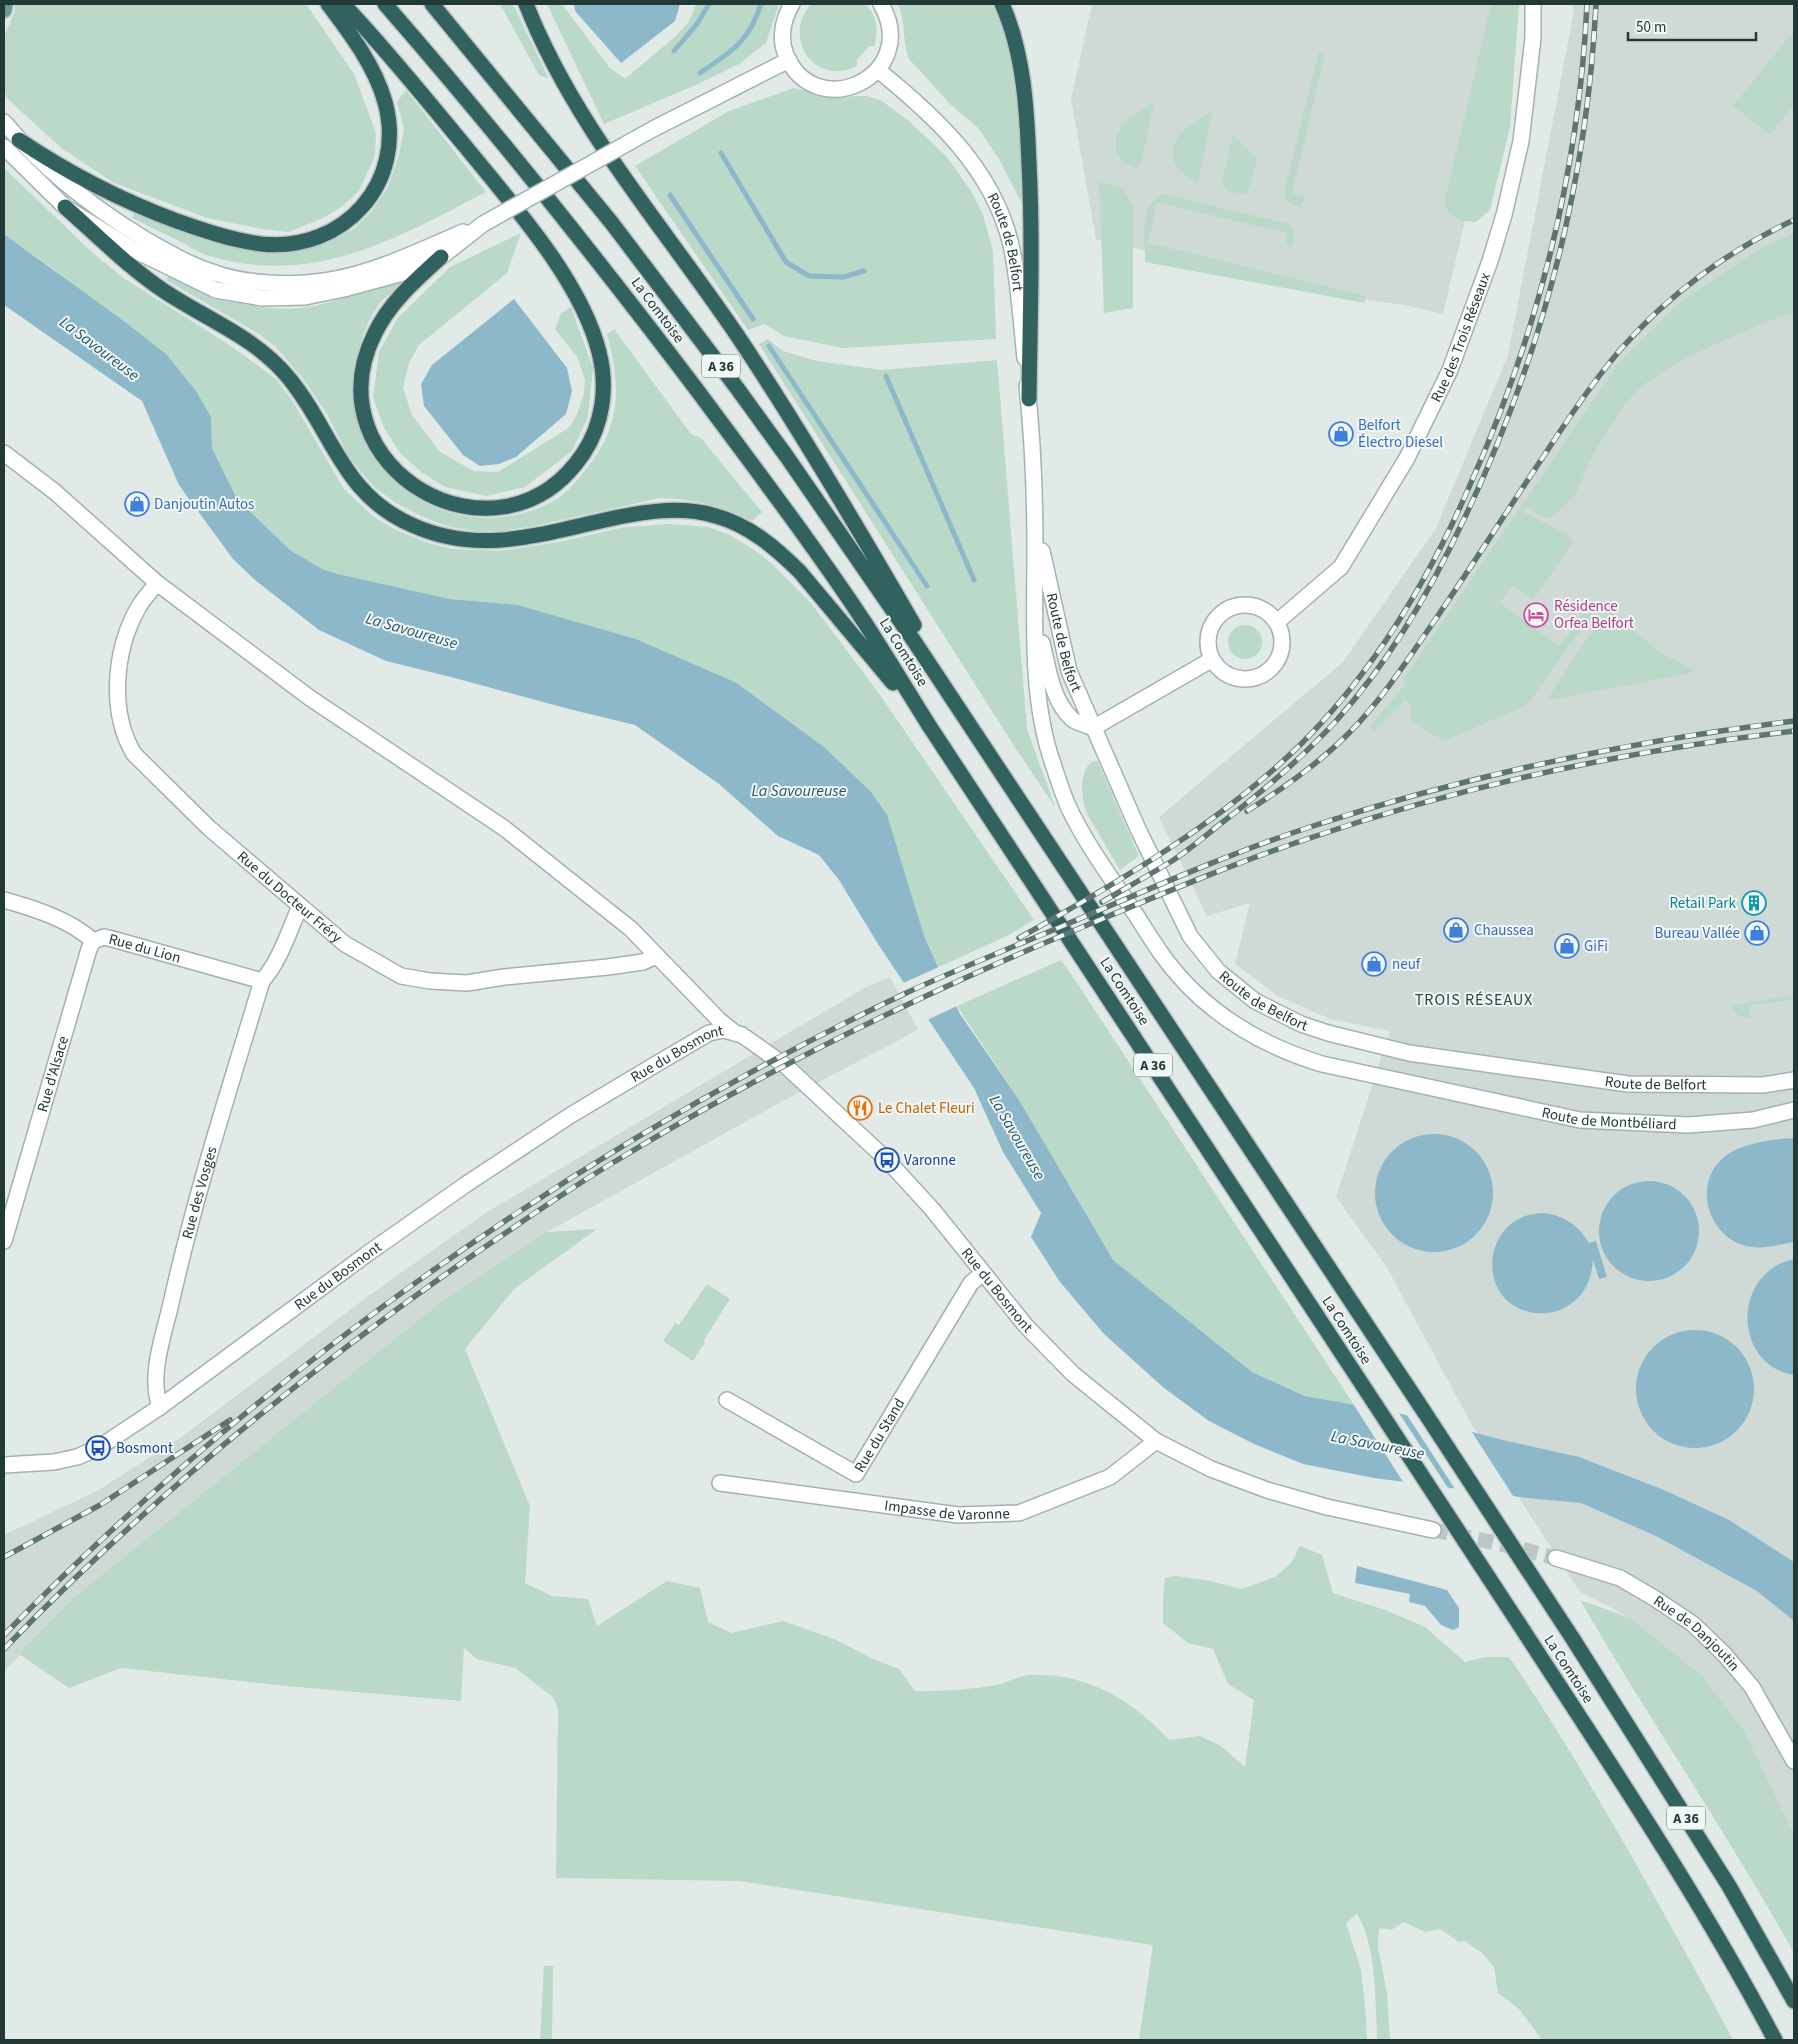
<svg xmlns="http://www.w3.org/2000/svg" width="1798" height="2044" font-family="'Source Sans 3',sans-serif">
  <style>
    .built { fill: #cfd9d6 }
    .green { fill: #bbd9c8 }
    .water { fill: #8db8ca }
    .pier { fill: #e1eae7 }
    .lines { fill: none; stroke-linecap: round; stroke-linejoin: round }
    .stream { stroke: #8db8ca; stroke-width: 5 }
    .tertiary-tunnel { stroke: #bbc7c4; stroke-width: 15; stroke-dasharray: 15 8; stroke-linecap: butt }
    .minor-casing { stroke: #a4b1ae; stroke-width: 18 }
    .tertiary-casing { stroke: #a4b1ae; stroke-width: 18 }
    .secondary-casing { stroke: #a1b4b0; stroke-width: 18 }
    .primary-casing { stroke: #bdc4c3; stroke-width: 18 }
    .motorway-casing { stroke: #bdc4c3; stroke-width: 18 }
    .minor { stroke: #fff; stroke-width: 15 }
    .tertiary { stroke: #fff; stroke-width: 15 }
    .secondary { stroke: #fff; stroke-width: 15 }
    .primary { stroke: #699b96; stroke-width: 15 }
    .motorway { stroke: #31625f; stroke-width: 15 }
    .rail-casing { stroke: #5d7471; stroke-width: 5.5 }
    .rail { stroke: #f1f7f5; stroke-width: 4; stroke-dasharray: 11; stroke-linecap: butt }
    .secondary-bridge-casing { stroke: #a1b4b0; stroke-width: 18; stroke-linecap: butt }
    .motorway-bridge-casing { stroke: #bdc4c3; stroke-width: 18; stroke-linecap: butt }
    .secondary-bridge { stroke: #fff; stroke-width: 15 }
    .motorway-bridge { stroke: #31625f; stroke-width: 15 }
    .labels { text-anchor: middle; stroke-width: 4; stroke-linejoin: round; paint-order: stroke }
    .shield { fill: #f1f7f5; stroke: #61726f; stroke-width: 1 }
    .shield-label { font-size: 14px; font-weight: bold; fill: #233936 }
    .street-label { font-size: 15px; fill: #233936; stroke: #f1f7f5 }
    .shop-label { font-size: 15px; fill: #366cbe; stroke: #f1f7f5; text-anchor: start }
    .hotel-label { font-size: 15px; fill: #b23c85; stroke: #f1f7f5; text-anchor: start }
    .culture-label { font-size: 15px; fill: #0d838f; stroke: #f1f7f5; text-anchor: end }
    .food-label { font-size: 15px; fill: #c56008; stroke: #f1f7f5; text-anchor: start }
    .transit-label { font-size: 15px; fill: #164399; stroke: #f1f7f5; text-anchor: start }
    .water-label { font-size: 16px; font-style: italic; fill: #23576f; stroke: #f1f7f5 }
    .neighbourhood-label { font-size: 16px; letter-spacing: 1px; fill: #214945; stroke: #f1f7f5 }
  </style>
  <rect width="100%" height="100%" fill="#e1eae7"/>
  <path class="built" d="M1092 4H1510V30L1443 314 1404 305 1333 295 1096 239 1071 99Z
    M1573 4H1794V1835L1782 1810 1630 1618 1579 1591 1472 1425 1386 1266 1336 1197 1390 1031 1330 1019 1278 996 1235 964 1250 903 1207 916 1159 817 1343 662 1436 528 1508 355 1574 11Z
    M890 977 918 1030 781 1102 547 1232 437 1305 74 1597 4 1672V1535L97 1491 183 1436 367 1297 484 1214 866 987Z"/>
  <path class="green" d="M15 4H306L354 74 376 133 375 156 359 191 343 206 321 219 289 232 262 229 207 218 114 183 61 148 9 100 4 92V37L15 11Z
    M500 4H513L549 79 539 75Z
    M547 4H562L609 67 625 79 675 37 689 22 696 4H779L766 43 739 64 698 84 604 124Z
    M811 4H865C877 15 879 31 874 46H869L857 60V66C816 87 781 39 811 4Z
    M898 4H993C1022 69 1022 142 1026 212L999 159 978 128 950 104 909 59C902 41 906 22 898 4Z
    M1491 4H1519L1510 127 1490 210 1476 222 1461 221 1448 213 1445 200Z
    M1791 34 1794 36V104L1770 135 1733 106Z
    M1319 52 1325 54 1292 193 1305 197 1300 207 1287 201 1284 194Z
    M794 88 828 97 867 96 882 101 909 121 948 158 971 191 983 215 993 251 996 339 843 348 784 336 764 324 748 330 635 166 729 111Z
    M406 90 486 192C396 239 312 288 206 255 198 252 190 247 183 243 166 235 149 226 132 218L135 212 214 241 267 252 319 246 354 229 371 212 388 187 399 155 404 129 397 102Z
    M1154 102 1141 164 1135 168 1122 161 1116 151V137L1122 124Z
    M1212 112 1198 184 1180 172 1174 161V146L1180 132Z
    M1233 135 1257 158 1249 190 1244 194 1227 191 1222 181Z
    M4 168 95 255 125 279 231 346 276 379 293 402 344 489 374 517 394 529 428 543 452 549 499 551 559 542 625 527 670 524 708 527 730 535 753 549 771 563 811 603 878 692 1034 920 1007 936 939 967 924 936 735 682 636 639 518 605 450 599 338 574 322 569 290 550 237 499 212 448 211 417 59 273 4 234Z
    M1099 182 1122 187 1133 207V308L1104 313Z
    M1163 194 1289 224C1296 231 1294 238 1292 247L1285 245 1287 233 1157 202 1148 243 1366 296 1365 303 1145 262C1145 238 1138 206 1163 194Z
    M521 233 507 273 419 345 409 363 403 388 412 415 440 452 474 471 498 472 570 427 578 412 584 393 585 379 577 357 555 329 561 313 571 307 593 368 588 417 572 451 525 487 486 496 445 487 421 472 400 453 384 428 373 397 379 352 397 319 450 267Z
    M1794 233V312L1768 321 1687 357 1644 384 1625 404 1593 454 1575 496 1551 518 1539 515 1527 507 1523 512 1564 533 1570 537 1573 542 1533 600 1513 585 1500 603 1559 646 1594 599 1599 604 1527 705 1444 741 1410 720 1412 706 1405 700 1374 731 1370 727 1406 683 1403 680 1620 361 1684 299 1761 248Z
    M168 276C216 298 270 318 323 304 345 298 379 284 401 282L400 286C394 291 385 297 380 303 363 325 355 358 354 385 353 419 365 449 388 474 432 521 500 532 557 499 567 493 578 479 586 469 596 457 605 443 610 427 621 396 615 365 607 334L614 329 691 434 701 438 762 512 752 521C722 506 694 499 660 498L529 527 499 531H476L450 527 423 517 396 503 375 488 362 473 349 457 327 414 304 380 276 347 259 334 166 280Z
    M768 339 783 351 817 361 882 370 997 360 1027 729 1055 807 1016 749 759 344Z
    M1606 613H1611L1618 617 1662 654 1693 669 1687 674 1547 700 1582 646Z
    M1228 642a17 17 0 1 1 34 0a17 17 0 1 1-34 0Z
    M1093 761 1098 762 1139 856 1120 870 1087 814C1081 799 1078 771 1093 761Z
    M1061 960 1073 977 1354 1405 1305 1396 1252 1372 1113 1261 1019 1100 957 1006Z
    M1794 996V999L1749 1006 1751 1018 1741 1017 1733 1011V1005Z
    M597 1229 515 1288 465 1349 530 1506 525 1583 552 1596 588 1599 597 1626 667 1581 700 1588 708 1622 731 1633 783 1621 834 1639 873 1659 899 1669 915 1691C942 1691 969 1690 996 1685 1007 1683 1017 1676 1029 1675 1085 1672 1133 1700 1169 1740L1200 1736 1221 1746 1245 1767 1254 1700 1228 1684 1213 1649 1188 1643 1163 1623V1599L1165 1578 1174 1576 1206 1580 1242 1589 1275 1577 1291 1563 1300 1546 1322 1555 1333 1593 1388 1611 1425 1627 1465 1662 1486 1657H1509C1555 1724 1596 1794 1636 1864 1669 1923 1702 1981 1733 2040H1542L1519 2009 1498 1993 1494 1967 1482 1953 1465 1941 1459 1942 1440 1929 1425 1932 1404 1922 1391 1930 1379 1928 1378 1947 1387 1993 1390 2040H1377C1376 2005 1376 1943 1357 1914L1346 1923 1361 1969 1366 2016 1367 2040H1139L1153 1945 739 1881 556 1878 558 1708 553 1697 515 1668 477 1659 464 1648 461 1701 286 1686 121 1668 69 1688 19 1654 74 1597 437 1305 547 1232Z
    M707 1284 730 1299 704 1340 705 1342 693 1361 663 1341 675 1323 679 1325Z
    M1580 1600 1630 1618 1702 1676 1744 1731 1794 1835V1953C1727 1833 1649 1719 1580 1600Z
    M544 1966H553L552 2040H540Z"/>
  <path class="water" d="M574 4H680L675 21 621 63 575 11Z
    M4 234 125 322 166 354 196 391 211 417 212 448 237 499 290 550 322 569 338 574 450 599 518 605 636 639 735 682 824 747 871 792 887 815 924 936 960 1014 1019 1100 1113 1260 1252 1372 1305 1396 1390 1411 1507 1441 1579 1457 1664 1490 1729 1520 1794 1562V1621L1757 1591 1656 1536 1581 1503 1527 1498 1374 1478 1303 1464 1254 1444 1209 1421 1164 1388 1104 1334 1060 1282 1031 1237 1041 1213 1003 1152 974 1088 878 944 839 880 819 855 778 836 719 784 635 725 569 709 451 677 386 661 319 630 255 580 233 559 179 485 142 401 4 305Z
    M514 299 567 368 572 391 566 414 516 457 499 464 480 466 463 455 424 406 421 384 432 365Z
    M1375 1193a59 59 0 1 1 118 0a59 59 0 1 1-118 0Z
    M1794 1138V1242C1781 1244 1766 1249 1752 1247 1713 1243 1692 1192 1719 1162 1735 1144 1771 1139 1794 1138Z
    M1599 1231a50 50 0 1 1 100 0a50 50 0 1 1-100 0Z
    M1544 1213C1565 1216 1578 1225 1589 1243L1596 1241 1607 1277 1599 1279 1593 1259C1592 1278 1585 1295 1569 1305 1559 1312 1548 1314 1536 1313 1473 1306 1480 1213 1544 1213Z
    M1794 1259V1375C1734 1366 1730 1273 1794 1259Z
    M1636 1389a59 59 0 1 1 118 0a59 59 0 1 1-118 0Z
    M1357 1566 1447 1590 1459 1608V1627L1453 1630 1441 1625 1425 1606 1409 1602 1410 1594 1355 1583Z"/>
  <path class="pier" d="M941 966 959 1005 925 1021 901 984Z
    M1352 1402 1397 1410 1450 1491 1405 1485Z
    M1405 1412 1470 1429 1515 1499 1457 1492Z"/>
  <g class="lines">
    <path class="stream" d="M674 51 697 24 709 4
      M700 73C732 51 749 42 761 4
      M721 153 786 262 809 276 843 277 864 271
      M670 195 753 319
      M769 346 927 586
      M886 376 974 580"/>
    <path class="tertiary-tunnel" d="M1433 1530 1501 1544 1556 1558"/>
    <g class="minor-casing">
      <g id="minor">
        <path id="s1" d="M157 583C151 591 143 599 138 608 114 651 109 712 134 754L209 828 345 944 401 976 430 981 467 983 504 977 608 967 643 962 656 956"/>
        <circle cx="1245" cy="642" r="37"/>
        <path id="s2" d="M1277 622 1341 567 1407 458 1450 370 1490 261 1504 215 1521 141 1533 38V4"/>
        <path d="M1093 728 1211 660"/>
        <path d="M4 900C33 908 71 920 93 941"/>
        <path id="s3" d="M93 941 104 937 116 940 262 981"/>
        <path id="s4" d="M4 1241 89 949 93 941"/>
        <path id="s5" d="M727 1400 856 1474 971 1283 983 1273"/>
        <path id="s6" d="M160 1407C148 1374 165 1332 172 1299 196 1192 230 1087 262 981 280 961 289 931 300 906"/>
        <path id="s7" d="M720 1483 958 1515 1019 1513 1110 1477 1156 1441"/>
      </g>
    </g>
    <g class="tertiary-casing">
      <g id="tertiary">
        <path d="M4 453 55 492 157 583 310 698 504 828 631 929 719 1020 734 1032"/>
        <path id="s8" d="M4 1465 54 1462 77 1457 98 1448 160 1407 367 1254 465 1185 571 1115 653 1066 709 1033 724 1030 742 1035 787 1067 887 1160 932 1209 1026 1326 1073 1374 1156 1441 1211 1469 1267 1490 1327 1507 1433 1530"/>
        <path id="s9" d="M1556 1558 1620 1578 1654 1598 1693 1624 1725 1655 1752 1687 1794 1761"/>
      </g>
    </g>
    <g class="secondary-casing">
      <g id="secondary">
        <path d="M792 4C783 19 779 38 786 55 816 126 922 75 881 4"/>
        <path id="s10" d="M878 70C936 117 993 169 1011 245 1019 282 1021 321 1025 358"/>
        <path d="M4 122C43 169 91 206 143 238 166 251 189 265 215 273 245 284 292 286 324 281 372 274 419 251 463 232"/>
        <path d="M653 129 789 60"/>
        <path d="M4 147 65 207 134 250 216 290 262 298 305 297 344 289 399 274 441 257 483 224"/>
        <path id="s11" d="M1027 386C1033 441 1035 496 1035 551 1035 619 1030 696 1052 761 1057 776 1062 792 1068 806 1086 845 1113 880 1136 915 1144 928 1152 940 1160 952 1200 1009 1256 1044 1322 1064L1580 1120 1688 1125 1753 1120 1794 1110"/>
        <path id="s12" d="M1042 551 1069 671 1138 829 1190 936 1218 971 1255 1001 1301 1024 1328 1033 1409 1053 1628 1084 1763 1085 1794 1080"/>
        <path d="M1042 643C1048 667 1052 701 1072 719 1077 723 1087 725 1093 728"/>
      </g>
    </g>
    <g class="primary-casing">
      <path id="primary" d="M4 10 5 4"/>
    </g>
    <g class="motorway-casing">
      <path id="motorway" d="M343 4C386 49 425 98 465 146 512 204 581 280 599 352 608 387 603 424 583 454 498 579 308 467 375 333 390 302 416 280 441 257
        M385 4C494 129 597 258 697 390 754 467 812 543 865 623 887 657 908 692 930 727L1375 1404
        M432 4 611 222 737 388 787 457 914 641 1425 1413
        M526 4C575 128 665 228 739 338 801 431 858 528 914 625
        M1002 4C1024 53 1027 111 1029 164 1033 242 1030 321 1029 399
        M19 140C68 173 118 199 174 220 202 230 231 240 261 244 344 253 407 182 385 102 375 66 350 33 328 4
        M65 207C97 235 128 267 164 291 206 319 255 337 288 377 333 431 341 494 412 525 478 555 538 535 605 520 641 512 679 505 716 516 749 525 776 548 800 572L893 683
        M1523 1630C1610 1764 1700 1898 1775 2040
        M1573 1639 1729 1886 1794 2001"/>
    </g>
    <use href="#minor" class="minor"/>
    <use href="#tertiary" class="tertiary"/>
    <use href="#secondary" class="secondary"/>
    <use href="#primary" class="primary"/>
    <use href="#motorway" class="motorway"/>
    <g class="rail-casing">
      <path id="rail" d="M1247 811C1284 788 1320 763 1351 731 1384 697 1410 656 1437 617 1472 566 1505 514 1539 463 1565 424 1590 385 1621 349 1668 295 1729 250 1794 220
        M1102 902C1126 888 1149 875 1172 861 1189 850 1204 837 1219 825 1261 793 1300 760 1336 721 1390 661 1431 590 1465 517 1542 355 1587 183 1596 4
        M1019 938C1117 883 1219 824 1300 745 1375 671 1428 581 1470 485 1538 333 1579 170 1587 4
        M4 1557 100 1505 230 1420
        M4 1635C262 1371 572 1153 904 994 951 972 998 953 1046 933 1134 896 1221 856 1313 826 1469 775 1631 741 1794 721
        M4 1649C147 1501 307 1370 476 1253 522 1222 567 1190 614 1162 760 1073 915 997 1073 931 1152 898 1231 864 1313 837 1469 784 1631 750 1794 731"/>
    </g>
    <use href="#rail" class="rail"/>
    <g class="secondary-bridge-casing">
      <path id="secondary-bridge" d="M483 224 653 129"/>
    </g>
    <g class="motorway-bridge-casing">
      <path id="motorway-bridge" d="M1375 1404 1523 1630
        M1425 1413 1573 1639"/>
    </g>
    <use href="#secondary-bridge" class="secondary-bridge"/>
    <use href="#motorway-bridge" class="motorway-bridge"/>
  </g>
  <defs>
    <g id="shop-ring" transform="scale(1.25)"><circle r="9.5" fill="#f1f7f5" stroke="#3f7fe0" stroke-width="1.5"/><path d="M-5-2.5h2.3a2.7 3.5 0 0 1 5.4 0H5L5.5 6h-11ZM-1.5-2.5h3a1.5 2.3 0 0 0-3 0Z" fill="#3f7fe0"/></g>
    <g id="hotel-ring" transform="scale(1.25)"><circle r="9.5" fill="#f1f7f5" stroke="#d1479c" stroke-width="1.5"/><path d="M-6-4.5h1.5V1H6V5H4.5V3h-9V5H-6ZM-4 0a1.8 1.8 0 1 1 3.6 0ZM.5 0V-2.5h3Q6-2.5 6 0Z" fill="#d1479c"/></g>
    <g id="building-ring" transform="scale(1.25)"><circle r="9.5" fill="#f1f7f5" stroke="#0f9aa8" stroke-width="1.5"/><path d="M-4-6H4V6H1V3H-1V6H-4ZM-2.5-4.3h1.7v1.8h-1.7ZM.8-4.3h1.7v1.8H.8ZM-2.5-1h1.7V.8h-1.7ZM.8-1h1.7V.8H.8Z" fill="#0f9aa8"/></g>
    <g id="restaurant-ring" transform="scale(1.25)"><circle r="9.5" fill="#f1f7f5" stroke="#e8710a" stroke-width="1.5"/><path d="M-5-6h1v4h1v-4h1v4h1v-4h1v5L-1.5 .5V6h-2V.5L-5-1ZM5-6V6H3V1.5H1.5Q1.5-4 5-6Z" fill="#e8710a"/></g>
    <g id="bus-ring" transform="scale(1.25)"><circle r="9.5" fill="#f1f7f5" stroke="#1a4fb4" stroke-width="1.5"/><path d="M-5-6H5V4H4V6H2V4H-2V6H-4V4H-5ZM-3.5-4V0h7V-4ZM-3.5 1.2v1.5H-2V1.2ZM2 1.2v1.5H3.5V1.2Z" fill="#1a4fb4"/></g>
  </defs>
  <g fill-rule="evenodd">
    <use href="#shop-ring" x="1341" y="434"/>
    <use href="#shop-ring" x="137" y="504"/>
    <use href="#hotel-ring" x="1536" y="615"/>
    <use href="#building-ring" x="1754" y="903"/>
    <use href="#shop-ring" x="1456" y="930"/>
    <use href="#shop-ring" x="1757" y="933"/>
    <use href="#shop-ring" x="1567" y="946"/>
    <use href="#shop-ring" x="1374" y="964"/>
    <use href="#restaurant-ring" x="860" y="1108"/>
    <use href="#bus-ring" x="887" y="1160"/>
    <use href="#bus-ring" x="98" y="1448"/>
  </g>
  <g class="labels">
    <g class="shield">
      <rect x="702" y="354.5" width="38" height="23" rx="4"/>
      <rect x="1134" y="1053.5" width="38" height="23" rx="4"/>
      <rect x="1667" y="1806.5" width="38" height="23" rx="4"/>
    </g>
    <g class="shield-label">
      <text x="721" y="371">A 36</text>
      <text x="1153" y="1070">A 36</text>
      <text x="1686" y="1823">A 36</text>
    </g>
    <g class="street-label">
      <text dy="5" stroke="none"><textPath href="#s10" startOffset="220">Route de Belfort</textPath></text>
      <text transform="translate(658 310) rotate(53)" y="5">La Comtoise</text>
      <text dy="5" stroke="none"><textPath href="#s2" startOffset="344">Rue des Trois Réseaux</textPath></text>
      <text dy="5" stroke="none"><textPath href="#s12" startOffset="94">Route de Belfort</textPath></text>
      <text transform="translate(904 652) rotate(58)" y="5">La Comtoise</text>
      <text dy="5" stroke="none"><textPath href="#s1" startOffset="395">Rue du Docteur Fréry</textPath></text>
      <text dy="5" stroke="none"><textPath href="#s3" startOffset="54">Rue du Lion</textPath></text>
      <text transform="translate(1125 991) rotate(57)" y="5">La Comtoise</text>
      <text dy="5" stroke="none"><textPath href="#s12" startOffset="514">Route de Belfort</textPath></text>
      <text dy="5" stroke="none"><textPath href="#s8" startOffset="798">Rue du Bosmont</textPath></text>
      <text dy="5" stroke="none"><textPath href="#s4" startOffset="174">Rue d'Alsace</textPath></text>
      <text dy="5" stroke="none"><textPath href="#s12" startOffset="919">Route de Belfort</textPath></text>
      <text dy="5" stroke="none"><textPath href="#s11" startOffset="1091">Route de Montbéliard</textPath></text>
      <text dy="5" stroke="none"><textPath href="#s6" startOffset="220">Rue des Vosges</textPath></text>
      <text dy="5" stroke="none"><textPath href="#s8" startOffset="392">Rue du Bosmont</textPath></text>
      <text dy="5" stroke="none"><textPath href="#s8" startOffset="1232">Rue du Bosmont</textPath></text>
      <text transform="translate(1347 1330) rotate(57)" y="5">La Comtoise</text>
      <text dy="5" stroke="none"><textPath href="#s5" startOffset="194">Rue du Stand</textPath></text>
      <text dy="5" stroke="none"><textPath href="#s7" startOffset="229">Impasse de Varonne</textPath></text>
      <text dy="5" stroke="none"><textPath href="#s9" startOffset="162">Rue de Danjoutin</textPath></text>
      <text transform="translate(1569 1669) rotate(57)" y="5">La Comtoise</text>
    </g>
    <g class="shop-label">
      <text x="1358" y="430">Belfort<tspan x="1358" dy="17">Électro Diesel</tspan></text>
      <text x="154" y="509">Danjoutin Autos</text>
      <text x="1474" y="935">Chaussea</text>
      <text x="1740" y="938" text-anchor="end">Bureau Vallée</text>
      <text x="1584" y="951">GiFi</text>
      <text x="1392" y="969">neuf</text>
    </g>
    <g class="hotel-label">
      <text x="1554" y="611">Résidence<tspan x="1554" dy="17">Orfea Belfort</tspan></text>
    </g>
    <g class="culture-label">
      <text x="1736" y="908">Retail Park</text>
    </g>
    <g class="food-label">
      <text x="878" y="1113">Le Chalet Fleuri</text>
    </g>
    <g class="transit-label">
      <text x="904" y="1165">Varonne</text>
      <text x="116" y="1453">Bosmont</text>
    </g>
    <g class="water-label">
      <text transform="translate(100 348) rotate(37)" y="6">La Savoureuse</text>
      <text transform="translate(412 630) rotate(16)" y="6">La Savoureuse</text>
      <text x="799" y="796">La Savoureuse</text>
      <text transform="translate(1018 1137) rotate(60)" y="6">La Savoureuse</text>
      <text transform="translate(1378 1444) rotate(11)" y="6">La Savoureuse</text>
    </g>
    <g class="neighbourhood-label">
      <text x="1474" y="1005">TROIS RÉSEAUX</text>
    </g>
  </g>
  <rect width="1798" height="2044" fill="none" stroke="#233936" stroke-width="10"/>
  <path d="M1628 32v8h128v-8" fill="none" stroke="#233936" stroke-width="2.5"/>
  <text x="1636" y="32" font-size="15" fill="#233936" stroke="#f1f7f5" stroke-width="4" paint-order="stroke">50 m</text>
</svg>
